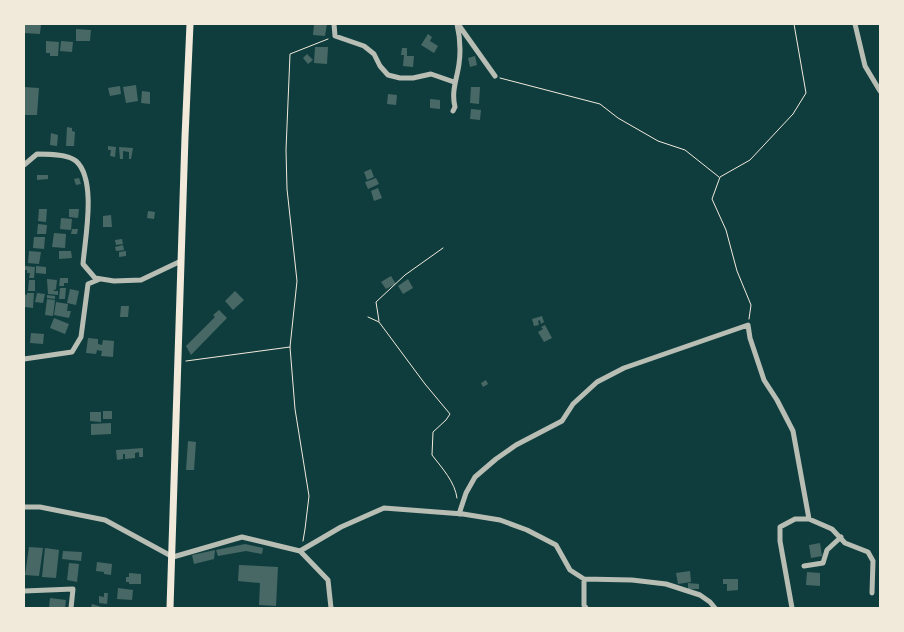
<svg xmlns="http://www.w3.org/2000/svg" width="904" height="632" font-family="'Fira Sans',sans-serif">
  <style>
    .building { fill: #486865 }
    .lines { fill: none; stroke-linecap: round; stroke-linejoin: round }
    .path { stroke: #f1e9da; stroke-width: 1 }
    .minor { stroke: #b8beb3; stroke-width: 5 }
    .secondary { stroke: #f1e9da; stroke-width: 7 }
  </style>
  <rect width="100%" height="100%" fill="#0f3d3e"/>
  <path class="building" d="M25 24H41L40 34 24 33Z
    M314 24H327L325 36 313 35Z
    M76 29 91 30 90 41H76Z
    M428 34 432 37 430 41 438 46 434 53 421 45Z
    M46 41 59 42 58 56H50V53H46Z
    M61 41 73 42 72 52 60 51Z
    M315 47H328L327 64 314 63Z
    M402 48H407V56H414L413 67 403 66 404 55H401Z
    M307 54 313 60 308 64 303 58Z
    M475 56 477 65 470 67 468 58Z
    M136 85 138 101 126 103 123 87Z
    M120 86 121 94 110 96 108 88Z
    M24 87 39 88 37 115H24Z
    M471 87H480L479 104 470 103Z
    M142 91 150 92V104L141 103Z
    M388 94 397 95 396 105 387 104Z
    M430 99 440 100V109L430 108Z
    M471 109 481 110 480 120 470 119Z
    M67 127 72 128V131L75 132 74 146H66Z
    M51 133 58 135 57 146 50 145Z
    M108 146 116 147 115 157 110 156 111 150H108Z
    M119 147 133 148 131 159H129V152L123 151V159H120Z
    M371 169 374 177 367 180 364 172Z
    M37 175H48V179L37 180Z
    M79 178 81 184 76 185 74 179Z
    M376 178 379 184 368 189 365 182Z
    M378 188 382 198 374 201 371 191Z
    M39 209H47L46 222 38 221Z
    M69 209H79L78 218 69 217Z
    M148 211 155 212 154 219 147 218Z
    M111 215 112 227H103V216Z
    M61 218 72 219 71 230 60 229Z
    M38 224 47 225 46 234H37Z
    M72 229H78L77 234H71Z
    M54 233 66 234 65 248 52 247Z
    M34 237H45L44 249 33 248Z
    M122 239 123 244 116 245 115 240Z
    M123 245 124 250 116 251 115 247Z
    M29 251 41 252 39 264 28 263Z
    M59 251H71L72 258 59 259Z
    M126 251V256L119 257V252Z
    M25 266 35 267 34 278H29L30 273H27V270H25Z
    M36 266 46 267V274L36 273Z
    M391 276 396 284 386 289 381 282Z
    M60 278H68V283H64V286H59Z
    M47 279 57 280 56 289 53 291H58V295L48 294Z
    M408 279 413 288 403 294 398 286Z
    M29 280H35V291H28Z
    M60 288H66L65 299H59Z
    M70 289 79 291 76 305 67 303Z
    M235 291 244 300 233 310 225 301Z
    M27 293H34L33 308 25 307 24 305V294L27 295Z
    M37 293 45 294 43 303 35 302Z
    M47 295 55 296V299L47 298Z
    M47 299 55 300 53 316 45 315Z
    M56 302 68 304 67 311H71L69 318 54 315Z
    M121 306H129L128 317H120Z
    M219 310 227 318 191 355 186 346 215 317 213 315Z
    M542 316 544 322 541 324 540 320 538 321 539 325 534 326 532 319Z
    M54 318 69 324 65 334 50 328Z
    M545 325 552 338 544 342 538 332 543 329 541 327Z
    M31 333 44 334 43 344 30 343Z
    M88 338 98 339V344L102 345 103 340 114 341 113 357 101 356 102 351 97 350 96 354 86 353Z
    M486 380 488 384 483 387 481 383Z
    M103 411H112V419H103Z
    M90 412H101V422L90 421Z
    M111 423V434L91 435V424Z
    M188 441 196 442 194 470H186Z
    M143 448V457H139V452L135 453V458L125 459V454H123V459L117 460 116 450Z
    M820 543 822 556 811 558 809 545Z
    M245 544 263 548 262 554 246 551 218 556 216 550Z
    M29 547 43 548 39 576 25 575Z
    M45 548 59 550 56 578 42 577Z
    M215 550 214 559 194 564 192 555Z
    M63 551 82 552 81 561 62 559Z
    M97 562 112 564 111 575 104 574V572L96 571Z
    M69 563 79 564 77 582 67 580Z
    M239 565 278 567 276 606 259 605 260 583 238 581Z
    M690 571 691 582 678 584 676 573Z
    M807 572 820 573V586L806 585Z
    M129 573 141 574V584H129V582H126V577H129Z
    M723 579H738V590L727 591V584H723Z
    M688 583 699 584V589H688Z
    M118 588 133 590 132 600 117 599Z
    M104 593H108L107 604 99 603V596L104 597Z
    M50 598 66 600 65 608H49Z
    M92 604 105 608H91Z"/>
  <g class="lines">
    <path class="path" d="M500 78 600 104 618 118 658 141 685 150 719 177
      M368 317 379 322 425 384 450 414 446 420 433 432 432 455C442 468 455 482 457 498
      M749 319 751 305 737 271 726 230 712 199 720 177 750 160 793 114 806 93 794 24
      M379 321 376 302 405 275 443 248
      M186 361 290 347
      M303 541 305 529 309 496 295 409 290 347 297 281 287 189 286 150 290 54 328 39"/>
    <path class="minor" d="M334 24 335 36 364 46 374 54 380 66 388 75 400 78H413L431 74 454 82
      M458 24 495 76
      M855 24 865 66 880 91
      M453 111 455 107C451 91 457 79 459 64 461 50 460 37 457 24
      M24 165 37 154C48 154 68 154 76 161 97 180 85 238 83 264L95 278 114 281 141 280 181 261
      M24 359 72 352 81 337 88 284 100 279
      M24 507H40L105 520 173 557 242 537 300 551 341 527 384 508 463 514 500 520 527 530 556 545 570 570 584 579 632 580 666 584 700 595 710 602 715 608
      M459 514 466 493 475 477 496 459 516 445 562 421 573 404 597 382 624 368 748 325 750 338 764 380 777 400 793 431 809 519H795L780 527V541L792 608
      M809 519 832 529 845 543 868 552 873 561 872 593
      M300 551 328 580 331 608
      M804 566 823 563 827 550 841 537
      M584 579V605L586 608
      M24 591 73 589 71 608"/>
    <path class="secondary" d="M170 608 185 137 190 24"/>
  </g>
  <rect width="904" height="632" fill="none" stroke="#f1e9da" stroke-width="50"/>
</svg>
